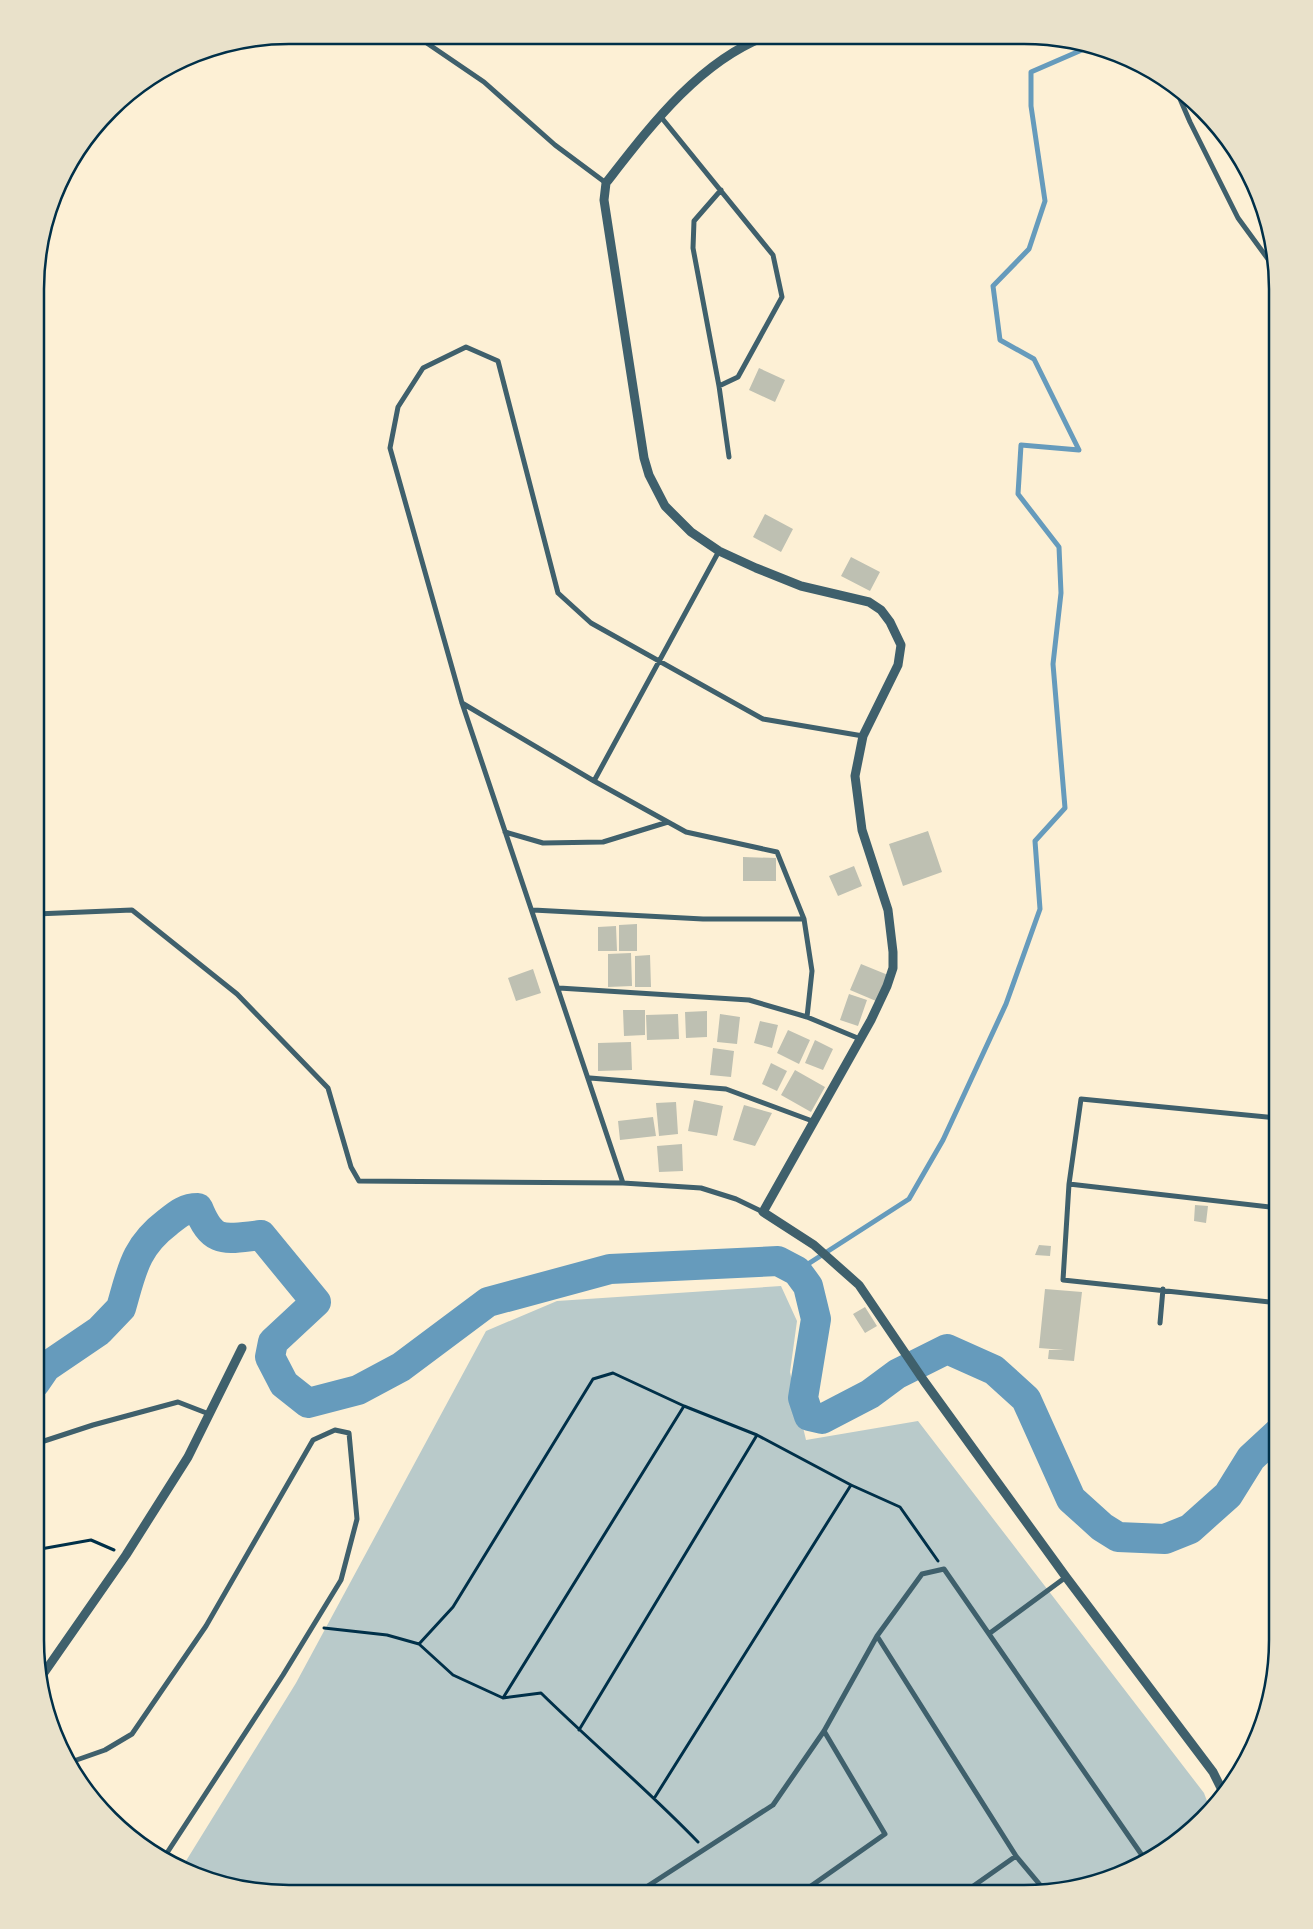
<svg xmlns="http://www.w3.org/2000/svg" width="1313" height="1929" font-family="'DM Sans',sans-serif">
  <style>
    .green { fill: #b9caca }
    .lines { fill: none; stroke-linecap: round; stroke-linejoin: round }
    .stream { stroke: #669bbc; stroke-width: 5 }
    .river { stroke: #669bbc; stroke-width: 30 }
    .building { fill: #bec0b2 }
    .path { stroke: #003049; stroke-width: 3 }
    .minor { stroke: #3f606c; stroke-width: 5 }
    .tertiary { stroke: #3f606c; stroke-width: 9 }
    .rim { fill: none; stroke: #003049; stroke-width: 2.5 }
  </style>
  <rect width="100%" height="100%" fill="#fdf0d5"/>
  <path class="green" d="M781 1286 797 1321 790 1372 806 1440 918 1421 1204 1793 1210 1809C1176 1849 1126 1878 1074 1889 1058 1892 1041 1892 1024 1894L256 1892 192 1875 181 1869 296 1683 486 1331 557 1301Z"/>
  <g class="lines">
    <path class="stream" d="M797 1271 909 1199 943 1140 1006 1004 1040 909 1035 841 1065 808 1053 664 1061 593 1059 547 1018 494 1021 445 1079 450 1034 359 1000 340 993 286 1029 249 1045 201 1031 106V72L1091 46"/>
    <path class="river" d="M35 1383 46 1367 99 1331 121 1308C132 1270 135 1247 168 1222 178 1214 185 1208 198 1208 213 1245 224 1239 261 1235L316 1302 273 1342 270 1357 284 1384 308 1403 358 1390 401 1367 488 1302 610 1269 778 1261 797 1271 808 1286 816 1319 803 1398 809 1416 822 1419 870 1394 897 1374 947 1349 994 1370 1026 1399 1071 1499 1102 1527 1118 1537 1165 1539 1190 1529 1228 1495 1251 1458 1278 1433"/>
  </g>
  <path class="building" d="M759 368 785 380 775 402 749 390Z
    M765 514 793 529 781 552 753 537Z
    M851 557 880 572 870 591 841 576Z
    M928 831 942 872 903 886 889 844Z
    M743 857 776 858V881H743Z
    M854 866 862 886 838 896 829 876Z
    M637 924V951H619V925Z
    M616 926 617 951H598V927Z
    M631 953 632 986 608 987V954Z
    M650 955 651 987H635V956Z
    M861 964 888 975 876 1001 850 990Z
    M533 969 541 993 516 1001 508 978Z
    M849 994 867 1000 858 1026 840 1020Z
    M623 1010H645V1035L624 1036Z
    M707 1011V1037L686 1038 685 1012Z
    M678 1014 679 1039 647 1040 646 1015Z
    M720 1014 740 1017 737 1044 717 1042Z
    M760 1021 778 1025 772 1048 754 1043Z
    M788 1030 810 1040 799 1064 777 1053Z
    M815 1040 833 1049 823 1070 805 1063Z
    M631 1042 632 1070 598 1071V1043Z
    M713 1048 734 1051 731 1077 710 1075Z
    M771 1063 787 1071 777 1091 762 1084Z
    M795 1070 825 1087 811 1112 781 1095Z
    M694 1100 723 1106 717 1136 688 1131Z
    M676 1102 678 1134 659 1136 656 1103Z
    M744 1105 772 1113 755 1146 733 1140Z
    M653 1117 656 1136 620 1140 618 1121Z
    M682 1144 683 1171 659 1172 657 1146Z
    M1195 1205 1208 1206 1206 1223 1194 1221Z
    M1039 1245 1051 1246 1050 1256 1035 1255Z
    M1045 1289 1082 1292 1074 1361 1048 1359 1049 1350H1064L1039 1348Z
    M865 1307 877 1326 865 1333 853 1314Z"/>
  <g class="lines">
    <path class="path" d="M35 1550 91 1540 114 1550
      M324 1628 387 1635 419 1644 453 1675 503 1698 541 1693C593 1744 648 1790 698 1842
      M419 1644 453 1607 593 1379 613 1373 684 1406 757 1435 851 1485 900 1507 938 1561
      M503 1698 684 1406
      M579 1730 757 1435
      M655 1797 851 1485"/>
    <path class="minor" d="M415 35 484 82 555 145 606 183
      M1174 85 1190 122 1238 218 1276 270
      M661 117 773 255 782 297 738 377 719 386
      M721 190 694 221 693 248 719 386 729 457
      M462 703 594 781 686 832 777 852 804 919 812 971 807 1017
      M594 781 719 551
      M505 832 543 843 603 842 668 822
      M533 910 703 919H804
      M36 914 132 910 237 994 328 1088 351 1167 359 1181 623 1183 701 1188 736 1199 763 1212
      M559 988 749 1000 807 1017 860 1039
      M590 1078 726 1089 815 1122
      M623 1183 462 703 390 448 398 407 423 368 466 347 498 361 558 593 591 623 763 719 863 736
      M1069 1184 1278 1208
      M1278 1303 1063 1280 1069 1184 1081 1099 1278 1118
      M1160 1323 1163 1289
      M35 1444 93 1425 178 1402 209 1414
      M990 1633 1066 1577
      M877 1636 1016 1856 1046 1892
      M68 1763 105 1750 132 1734 206 1626 313 1440 335 1430 349 1433 357 1519 341 1580 283 1675 163 1859
      M637 1893 773 1805 824 1731 877 1636 922 1574 944 1569 1146 1861
      M801 1893 885 1834 824 1731
      M962 1894 1016 1856"/>
    <path class="tertiary" d="M766 36C698 62 649 128 606 183L604 200 644 458 649 475 665 506 691 532 719 551 756 568 801 586 869 602 881 610 890 622 901 645 898 665 863 736 855 776 862 830 888 910 893 952V968L887 986 871 1020 763 1212 814 1245 859 1285 924 1381 1066 1577 1213 1772 1224 1794
      M39 1680 126 1555 188 1457 242 1348"/>
  </g>
  <path d="M0 0H1313V1929H0ZM289 44H1024A245 245 0 0 1 1269 289V1640A245 245 0 0 1 1024 1885H289A245 245 0 0 1 44 1640V289A245 245 0 0 1 289 44Z" fill="#e9e1ca" fill-rule="evenodd"/>
  <path class="rim" d="M289 44H1024A245 245 0 0 1 1269 289V1640A245 245 0 0 1 1024 1885H289A245 245 0 0 1 44 1640V289A245 245 0 0 1 289 44Z"/>
</svg>
